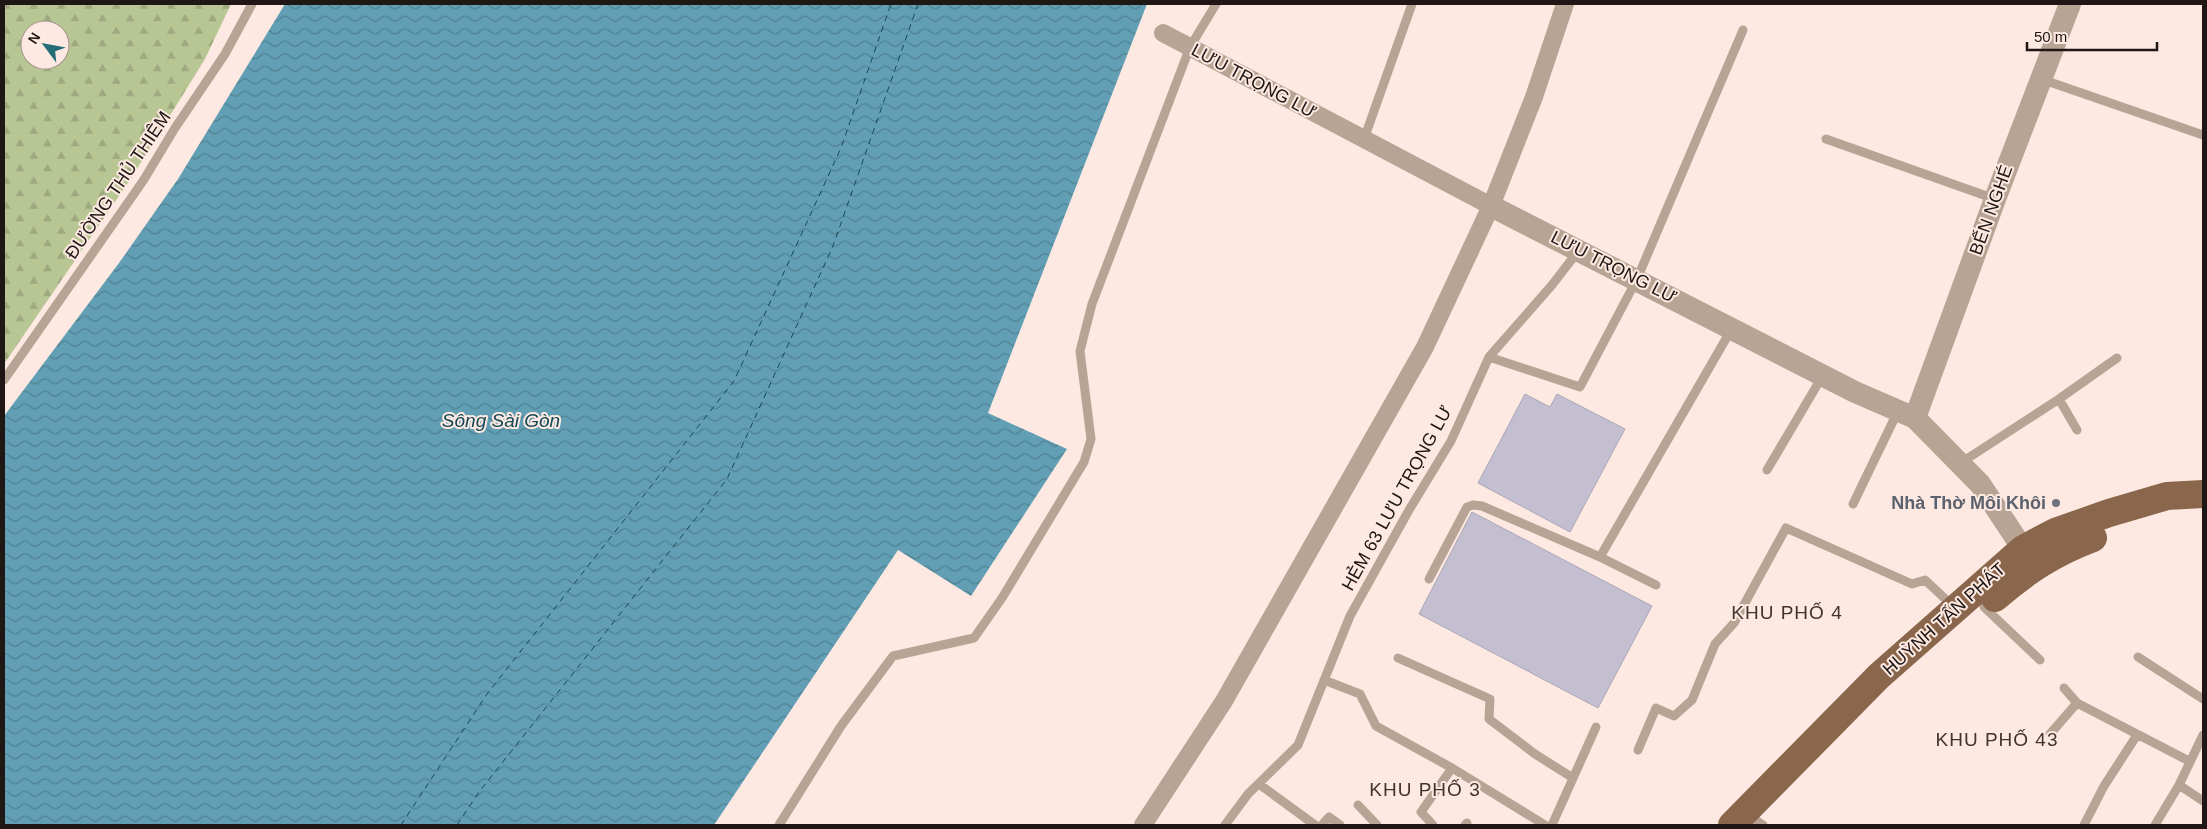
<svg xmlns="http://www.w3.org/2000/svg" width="2207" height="829" font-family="Arial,sans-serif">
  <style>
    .forest { fill: url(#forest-firs); fill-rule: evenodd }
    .water { fill: url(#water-waves) }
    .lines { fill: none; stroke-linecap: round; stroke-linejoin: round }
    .ferry { stroke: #134858; stroke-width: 1; stroke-dasharray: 6 5; stroke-linecap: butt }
    .building { fill: #c3bfd0; stroke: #aba7b8 }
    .service { stroke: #b8a495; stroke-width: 9 }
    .minor { stroke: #b8a495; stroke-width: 18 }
    .tertiary { stroke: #b8a495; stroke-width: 22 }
    .primary { stroke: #8a674c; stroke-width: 28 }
    .worship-dot { fill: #6b7280; stroke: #fde9e1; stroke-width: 2 }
    .labels { text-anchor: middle; stroke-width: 4; stroke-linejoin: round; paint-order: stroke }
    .street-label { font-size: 18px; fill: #1e1715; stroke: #fde9e1 }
    .worship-label { font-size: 18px; font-weight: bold; fill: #5b616d; stroke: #fde9e1; text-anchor: end }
    .water-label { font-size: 19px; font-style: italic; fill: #134858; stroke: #fde9e1 }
    .neighbourhood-label { font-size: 19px; letter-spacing: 1px; fill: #42332d; stroke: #fde9e1 }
  </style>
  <defs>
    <pattern id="forest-firs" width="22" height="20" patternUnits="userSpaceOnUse" patternTransform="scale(1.25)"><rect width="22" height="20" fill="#b8c694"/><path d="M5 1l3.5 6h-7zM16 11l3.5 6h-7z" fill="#9ea97f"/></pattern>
    <pattern id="water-waves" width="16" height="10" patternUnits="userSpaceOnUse" patternTransform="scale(1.25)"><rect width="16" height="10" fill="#629fb4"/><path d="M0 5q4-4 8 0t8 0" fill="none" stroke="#508191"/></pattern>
  </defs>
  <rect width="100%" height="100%" fill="#fde9e1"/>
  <path class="forest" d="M4 4H231L205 59 130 180 4 364ZM30 30H60V60H30Z"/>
  <path class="water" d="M285 4H1147L988 413 1067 449 971 596 898 550 714 825H4V416L119 263 178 179Z"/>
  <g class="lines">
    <path class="ferry" d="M401 825 487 694 734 381 841 148 891 4
      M457 825 479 792 727 479 833 246 918 4"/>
  </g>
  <path class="building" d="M1525 394 1550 407 1557 394 1625 429 1570 532 1478 483Z
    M1472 512 1652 606 1598 708 1419 614Z"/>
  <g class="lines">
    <path class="service" d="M2041 79 2203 135
      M1364 139 1412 4
      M1826 139 1995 199
      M1489 357 1552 285 1579 250
      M4 380 143 181 175 128 225 54 252 4
      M2077 430 2059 399 2117 358
      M1959 464 2059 399
      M1767 470 1823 375
      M1853 504 1898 411
      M1600 557 1731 330
      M1429 579 1467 507 1473 505 1482 506 1600 557 1656 585
      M1984 607 2040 660
      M2138 657 2203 699
      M1398 658 1490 699 1489 719 1535 754 1573 778
      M1324 680 1360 694 1376 726 1452 768 1545 825
      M2064 688 2077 703
      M2050 734 2077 703 2189 761
      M1638 750 1656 708 1674 716 1692 700 1715 644 1734 623 1786 528 1912 584 1925 580 1954 607
      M1259 784 1315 825
      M2179 785 2203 801
      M1358 805 1377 825
      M1757 821 1763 825
      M779 825 841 726 893 656 974 638 1002 598 1084 462 1091 439 1080 351 1092 304 1190 47 1216 4
      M1225 825 1248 794 1298 745 1350 616 1409 510 1451 441 1489 357 1580 387 1637 279 1743 30
      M1322 825 1329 817 1340 825
      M1433 825 1421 812 1452 768
      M1465 825 1467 823
      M1552 825 1596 727
      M2084 825 2104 786 2137 735
      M2155 825 2179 785 2203 735"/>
    <path class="minor" d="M1163 33 1491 206
      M1143 825 1224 701 1425 347 1491 206 1534 97 1565 4"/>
    <path class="tertiary" d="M1491 206 1855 392 1915 418 1980 484 2023 549
      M1915 418 1995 199 2070 4"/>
    <path class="primary" d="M1995 598C2026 571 2055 552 2093 538
      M1732 825 1879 676 2023 549 2055 532 2109 513 2167 496 2203 494"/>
  </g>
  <circle class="worship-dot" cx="2056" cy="503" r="5"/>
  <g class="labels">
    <g class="street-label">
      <text transform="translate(1254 81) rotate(28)" y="6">LƯU TRỌNG LƯ</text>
      <text transform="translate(118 185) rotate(-56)" y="6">ĐƯỜNG THỦ THIÊM</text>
      <text transform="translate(1991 210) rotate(-70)" y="6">BẾN NGHÉ</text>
      <text transform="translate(1614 267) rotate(27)" y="6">LƯU TRỌNG LƯ</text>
      <text transform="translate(1397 498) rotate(-61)" y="6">HẺM 63 LƯU TRỌNG LƯ</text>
      <text transform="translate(1944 619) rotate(-42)" y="6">HUỲNH TẤN PHÁT</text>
    </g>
    <g class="worship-label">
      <text x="2046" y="509">Nhà Thờ Môi Khôi</text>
    </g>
    <g class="water-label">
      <text x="501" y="427">Sông Sài Gòn</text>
    </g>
    <g class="neighbourhood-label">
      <text x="1787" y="619">KHU PHỐ 4</text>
      <text x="1997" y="746">KHU PHỐ 43</text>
      <text x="1425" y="796">KHU PHỐ 3</text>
    </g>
  </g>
  <rect width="2207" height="829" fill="none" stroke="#1e1715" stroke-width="10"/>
  <g transform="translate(45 45) rotate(302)"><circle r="24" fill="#fde9e1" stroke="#a4958f"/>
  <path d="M0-4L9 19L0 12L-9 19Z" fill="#246d78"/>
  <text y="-8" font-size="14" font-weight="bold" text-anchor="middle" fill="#1e1715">N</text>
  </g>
  <path d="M2027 42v8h130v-8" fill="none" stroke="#1e1715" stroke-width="2.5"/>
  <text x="2034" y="42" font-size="15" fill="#1e1715" stroke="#fde9e1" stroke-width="4" paint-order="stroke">50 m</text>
</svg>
